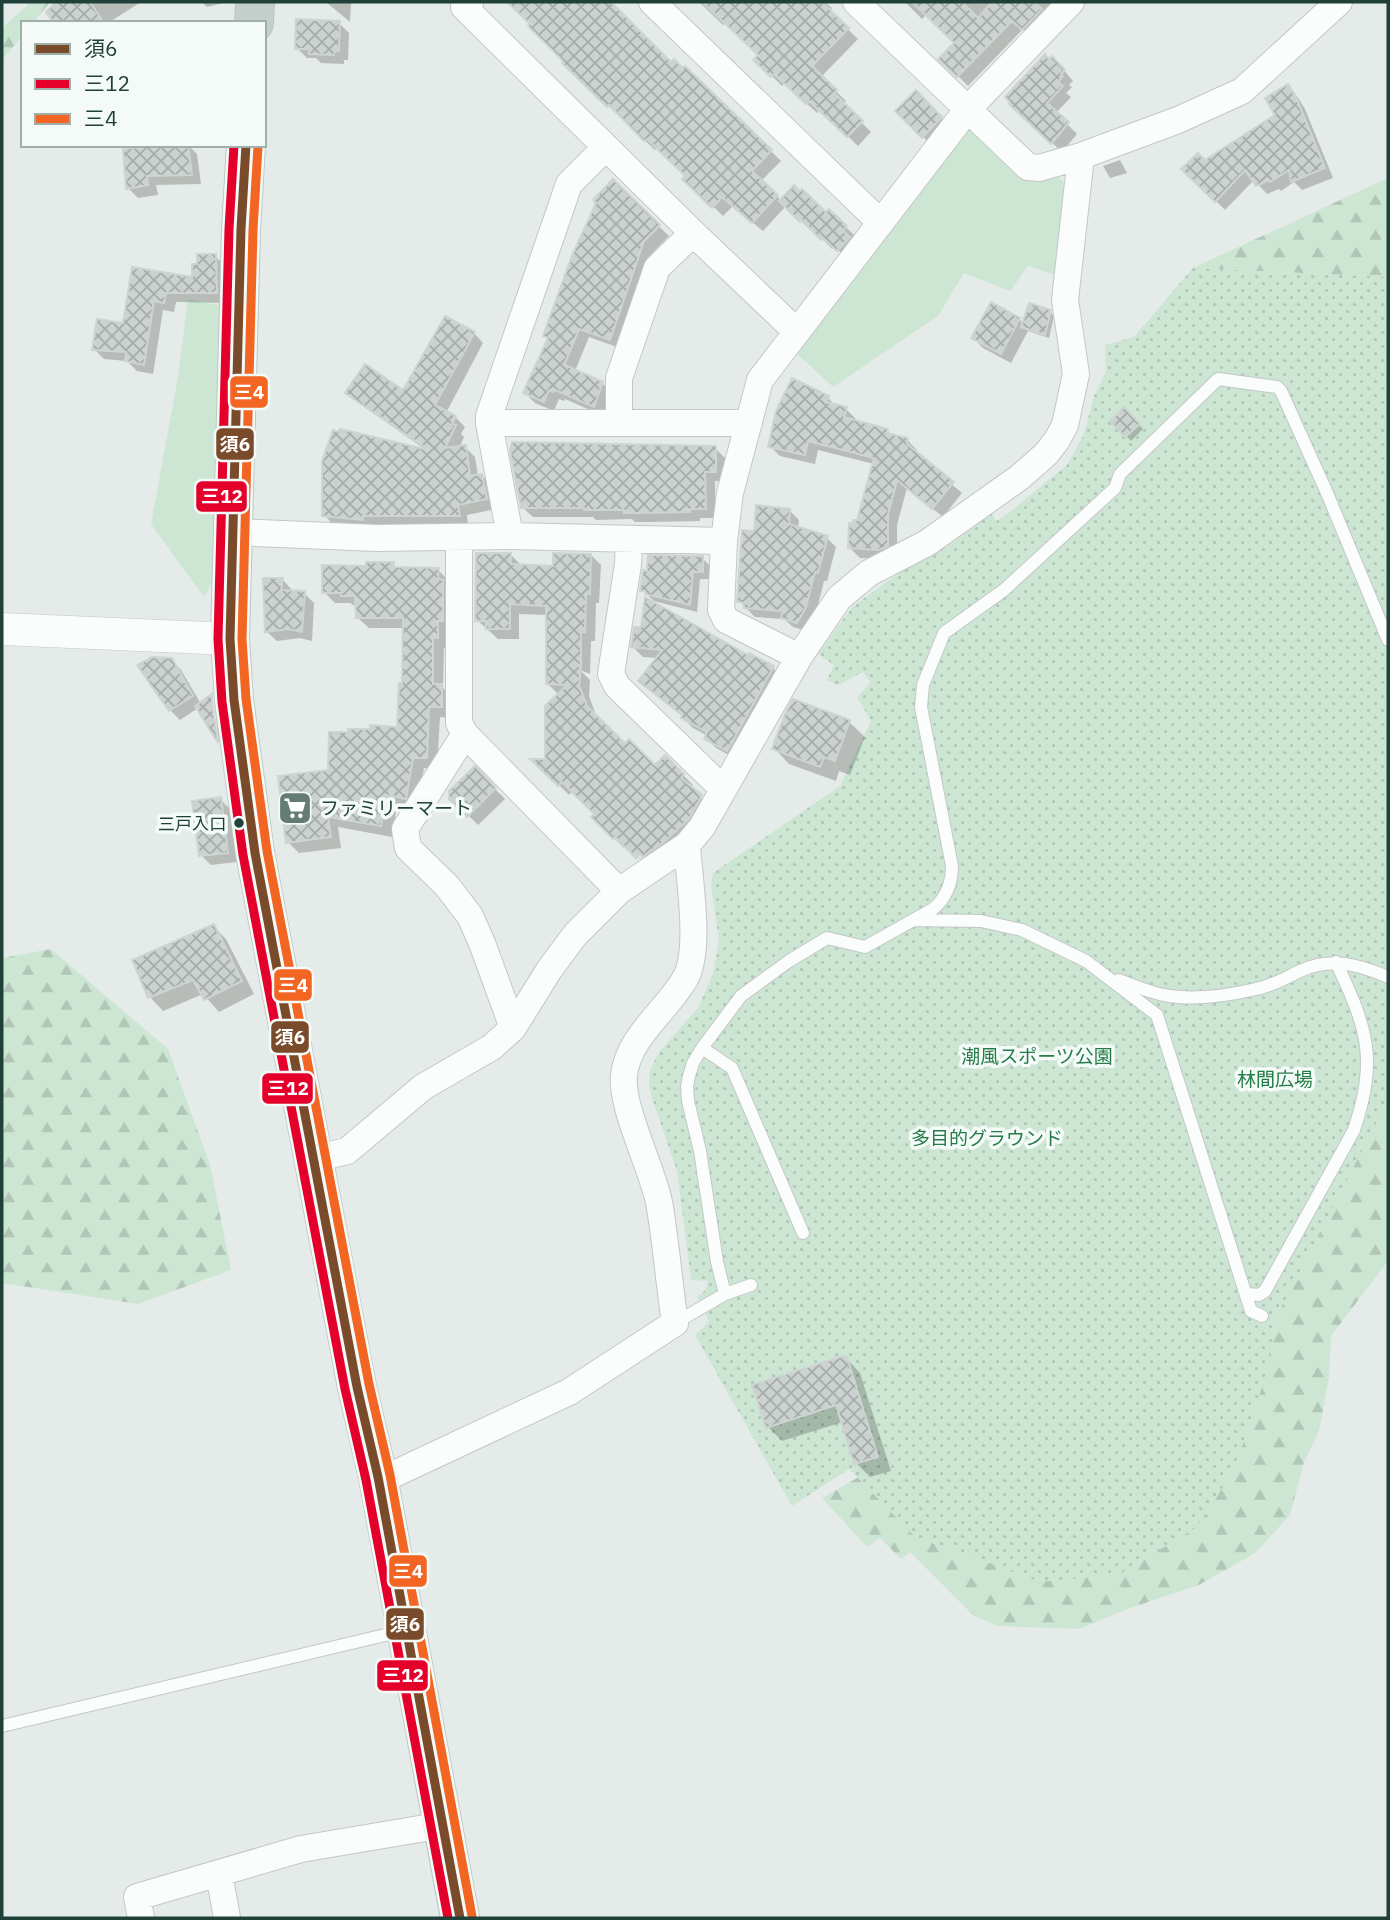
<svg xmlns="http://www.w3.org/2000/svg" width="1390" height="1920" font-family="'IBM Plex Sans','Noto Sans JP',sans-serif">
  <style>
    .grass { fill: #cde6d4 }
    .forest { fill: url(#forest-firs) }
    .park { fill: url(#park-dots) }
    .shadow { fill: #0003 }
    .building { fill: url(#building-cross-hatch); stroke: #ced4d1; stroke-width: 2 }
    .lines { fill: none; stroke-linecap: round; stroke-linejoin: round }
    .service-casing { stroke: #c2c8c6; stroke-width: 14 }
    .minor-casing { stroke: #c2c8c6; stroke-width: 28 }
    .tertiary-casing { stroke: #c2c8c6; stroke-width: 33 }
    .trunk-casing { stroke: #bcc7c4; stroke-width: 40 }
    .service { stroke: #fbfcfc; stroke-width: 12 }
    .minor { stroke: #fbfcfc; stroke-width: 26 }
    .tertiary { stroke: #fbfcfc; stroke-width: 32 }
    .trunk { stroke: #c4ceca; stroke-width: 38 }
    .bus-1-casing { stroke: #f4faf7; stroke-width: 14 }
    .bus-2-casing { stroke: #f4faf7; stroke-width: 14 }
    .bus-3-casing { stroke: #f4faf7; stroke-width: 14 }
    .bus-1 { stroke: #7a4b2a; stroke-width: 9 }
    .bus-2 { stroke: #e4002b; stroke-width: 9 }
    .bus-3 { stroke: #f26522; stroke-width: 9 }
    .bus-dot { fill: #204139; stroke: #f4faf7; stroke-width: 2.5 }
    .labels { text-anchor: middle; stroke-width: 7; stroke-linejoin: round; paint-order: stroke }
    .bus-label { font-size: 17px; fill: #204139; stroke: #f4faf7; text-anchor: end }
    .poi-label { font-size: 19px; fill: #204139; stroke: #f4faf7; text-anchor: start }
    .park-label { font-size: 19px; fill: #267c48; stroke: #f4faf7 }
    .line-badge { stroke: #f4faf7; stroke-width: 2.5 }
    .badge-label { font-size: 19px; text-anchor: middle; font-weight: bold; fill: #fff }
  </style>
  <defs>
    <pattern id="forest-firs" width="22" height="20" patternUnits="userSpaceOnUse" patternTransform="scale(1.75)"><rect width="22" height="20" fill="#cde6d4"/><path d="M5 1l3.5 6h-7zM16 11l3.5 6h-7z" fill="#b0c6b7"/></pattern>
    <pattern id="park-dots" width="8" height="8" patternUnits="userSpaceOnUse" patternTransform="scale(1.75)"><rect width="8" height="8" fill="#cde6d4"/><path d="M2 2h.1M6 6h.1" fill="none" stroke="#b0c6b7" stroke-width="1.8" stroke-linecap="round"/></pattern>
    <pattern id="building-cross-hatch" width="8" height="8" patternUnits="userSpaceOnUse" patternTransform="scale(1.75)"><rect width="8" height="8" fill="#ccd2d0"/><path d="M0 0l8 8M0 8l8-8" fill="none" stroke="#a5acaa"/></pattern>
  </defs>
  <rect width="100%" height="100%" fill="#e5ebe8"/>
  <path class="grass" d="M967 124 1024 180 1056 175 1069 187 1058 276 1028 266 1010 291 964 273 938 316 833 387 793 350Z
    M188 299 223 306 213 580 204 597 151 524 178 377Z"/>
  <path class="forest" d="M31 2H50L33 23H23V35L2 60V28Z
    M1388 178V277L1193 268Z
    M51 949 168 1049 210 1165 231 1270 138 1304 2 1283V958Z
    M1388 1056V1261L1331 1336 1329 1378 1319 1431 1304 1462 1290 1515 1255 1553 1199 1585 1133 1607 1079 1629 998 1626 974 1616 910 1552 901 1559 880 1538 867 1547 822 1498 889 1460 1248 1363Z"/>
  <path class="park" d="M1193 268 1388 277V1100L1276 1318 1270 1363 1235 1468 1197 1527 1120 1574 1040 1582 915 1537 849 1469 792 1506 695 1335 709 1322 697 1296C704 1294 708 1287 707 1280L695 1281 691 1279 677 1171 651 1095 649 1083 650 1070 660 1051 698 1008 713 974 719 941 711 884 713 873 840 786 871 721 857 697 871 682 863 672 838 685 827 680 834 665 818 654 852 607 903 570 947 547 992 513 996 521 1006 515 1067 465 1084 434 1094 396 1106 372 1105 345 1134 337Z"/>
  <path class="shadow" d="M58 2H141L108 23H57L48 12Z
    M202 2H227L207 7Z
    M326 2H351L350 22Z
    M509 2H560L554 8 571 26 595 2H608L671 65 683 70 685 68 781 161 761 181 782 201 827 214 829 211 856 237 848 260 834 246 832 249 813 229 811 231 786 206 763 231 733 206 723 216 685 179 687 176 658 147 655 150 585 84Z
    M699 2H825L832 8 829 11 858 39 821 77 846 101 843 104 871 132 858 146 820 109 817 113 785 83 782 86 756 60 760 56 726 23 723 25Z
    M905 2H1051L1054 5 1033 39 1023 29 968 86 941 59 956 43 927 14 922 19Z
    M339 23 349 33 348 60H344V64L321 63 316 58H307L297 48Z
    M1062 68 1073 81 1069 85 1072 87 1066 93 1071 97 1056 113 1077 134 1062 152 1011 104Z
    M1288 87 1297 96 1305 109 1333 178 1302 190 1294 182 1281 191 1279 189 1267 194 1254 180 1225 210 1184 169 1205 162 1278 116Z
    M916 93 951 128 933 147 898 111Z
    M176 145H188L197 154 201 184 156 185 158 195 138 198 128 188Z
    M1120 160 1127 173 1110 178 1103 166Z
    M613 182 669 236 654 251 620 348 589 337 575 371 602 383 612 393 604 416 565 399 564 401 559 399 554 411 535 403 525 393 549 340 545 336Z
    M215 256 225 266 227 303 176 302 174 312 163 310 153 374 137 371 127 361 104 359 94 349 124 325 133 269 194 279Z
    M1050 312 1054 316 1049 338 1028 331 1011 363 983 348 973 338 1019 319 1024 324Z
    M474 333 483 343 446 413 455 417 465 427 461 434 464 437 459 448 465 447 475 457 478 476H482L492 485 496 509 467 515 468 525H334L324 515 429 452 357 402 348 393H404Z
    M828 398 837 407 846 409 856 419 855 422 887 431 893 436 907 440 917 450 916 454 962 493 943 517 907 488 897 525V556L890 559 860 558 850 548 874 464 818 450 815 464 780 456 770 446Z
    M1124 410 1143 429 1131 441 1112 421Z
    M715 448 725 458V482L715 481V518H700V521L649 522H635L632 519 596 520 593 517H533L522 507Z
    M789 510 799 520 798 528 827 538 836 547 827 581H824L815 617 807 631 793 627 784 619 755 617 739 601 756 532Z
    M511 555 521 565 555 568 591 555 601 565 599 603H596L595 641H591L590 674 580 670 590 680 589 696 597 718 625 745 655 767 665 757 693 785 690 788 711 807 653 865 637 849 634 852 647 866 626 845 624 848 593 817 597 814 573 790 569 795 535 761H547L559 695 547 683 548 615 519 614V639H498L477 620Z
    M702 558 710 566V579H700L697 612 654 601 642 590Z
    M393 564 398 569 438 570 449 581 448 649 444 648 443 688 453 697 452 718 440 717 437 769 424 768 416 809 397 805 392 837 338 827 341 848 299 853 288 842 350 734 399 728 404 685 405 628H369L357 617V607L350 603H335L324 592 367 568Z
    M283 580 292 590V593H304L314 603 312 641 300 638 277 641 266 631Z
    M633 647 748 658 773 668 783 678 738 760 716 748 706 738 708 736 693 728 683 718 658 658 643 657Z
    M171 659 181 670 201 704 211 697 213 698 180 720 170 710Z
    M214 699 216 701 221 743 219 742Z
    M849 722 865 737 850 775 839 771 836 781 789 764 774 748Z
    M475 769 505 799 478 825 451 798Z
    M220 799 230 809 237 862 211 865 201 855Z
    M213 926 226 939 254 994 219 1012 203 994 163 1011 150 997 134 961Z
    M846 1358 860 1373 891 1471 870 1477 856 1463 843 1422 782 1441 768 1427Z"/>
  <path class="building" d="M56 2H90L104 23H54L46 12Z
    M507 2H611L671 62 674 59 683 68 685 66 772 150 752 171 778 195 752 223 722 197 712 208 682 179 685 176 647 139 644 141 609 105 607 107 562 63 563 61 528 26 530 24Z
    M702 2H822L849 28 812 66 837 90 834 93 863 121 847 137 809 101 806 104 774 74 771 77 753 60 758 55Z
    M912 2H962L978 18 992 2H1035L1042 9 1022 30 1012 21 957 77 938 59 954 43Z
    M296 19 340 21 339 51H335L334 55 309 54V49H295Z
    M1045 54 1049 59 1052 56 1065 70 1061 74 1063 76 1058 82 1063 86 1047 103 1069 122 1051 144 1009 104 1010 102 1005 97Z
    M1288 84 1296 97 1325 168 1291 182 1289 170 1270 182 1269 180 1256 186 1245 170 1215 202 1181 169 1198 153 1205 160 1275 115 1265 98Z
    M916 90 942 117 922 138 895 111Z
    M158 145H188L192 175 147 176 148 185 126 189 123 149Z
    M613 179 660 225 644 241 610 340 579 329 565 363V365L603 382 594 407 555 390 553 392 549 390 544 402 523 393 548 338 543 336 572 256 596 203 593 200Z
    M794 185 800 191 802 189 826 212 829 209 847 226 843 231 850 237 837 251 823 238 821 240 802 220 800 222 779 201Z
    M197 254H216L217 293H166L164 303 154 301 144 365 125 361 126 352 92 350 97 319 123 323 132 267 192 277V264H197Z
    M991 302 1020 318 1001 354 971 338Z
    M1029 303 1051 310 1045 335 1021 327Z
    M445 316 475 332 435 405 456 416 452 424 456 425 445 448 466 445 470 476 482 474 487 499 458 505 460 516H363V520L322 516V461L333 430 339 432 340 429 429 450 345 393 365 364 403 390Z
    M792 378 829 396 826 402 847 407 844 417 888 429 887 433 908 438 907 444 954 482 932 509 897 480 888 515V546L879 550 848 548 849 523 852 524 853 520H857L874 458 808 441 805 455 768 447 776 411Z
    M1124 407 1140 424 1125 437 1110 421Z
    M512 442 716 446V472H705L706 509H691L690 512 638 513H624V510H584V508H521L510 451Z
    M756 505 790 509 789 524 828 536 818 573 815 572 806 607 797 623 781 618 783 611 744 608V603L737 602 742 530 754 531Z
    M476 553H511V564L553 566V553L591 554 590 594H586L585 632H581V666L576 663 581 668 579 685 587 706 625 743 629 739 655 765 665 755 684 774 681 778 702 795 689 819 665 841 642 857 640 854 636 858 615 837 613 839 591 817 594 814 562 782 558 786 530 759H545V706L567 685 546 684V606L510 604V629H486V621H475Z
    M648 555 703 556V572H693L690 605 645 594V591H640L643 570 647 571Z
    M366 562H394V567L439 568 438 579 443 580V621H438V638H433V684H442V707H429L427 758H413L406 799 387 795 381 826 328 817 331 837 286 843 278 776 328 770 329 732H348V729H370V725L397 727 399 683H402L403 618H356L355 596H341V593H322V565L366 566Z
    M263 578H283L281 590 305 591 302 632 289 629 265 632Z
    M645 597 748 655 749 653 774 666 727 751 704 739 707 732 681 718 682 715 638 681 662 650 631 647 634 627H641Z
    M152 657 172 658 193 696 169 711 137 665Z
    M212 694V703L218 743 195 706Z
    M793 699 850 720 835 761 824 757 820 767 772 749 785 714Z
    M475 766 496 788 467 817 449 799V791Z
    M221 797 228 853 199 856 192 801Z
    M214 924 242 981 204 1000 193 980 148 998 132 960Z
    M843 1356 847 1357 878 1457 854 1464 836 1405 766 1428 752 1385Z"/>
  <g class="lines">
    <g class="service-casing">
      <path id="service" d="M914 920 981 921 1022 930 1086 961 1157 1015 1251 1311 1262 1316
        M1119 980C1135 986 1152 994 1170 996 1196 1000 1230 995 1256 989 1272 986 1285 978 1300 971 1331 957 1358 964 1388 977
        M702 1048 732 1068 803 1233
        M725 1294 751 1285
        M1248 1294 1259 1295 1265 1291 1354 1130C1378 1058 1367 1028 1336 962
        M675 1323 725 1294 717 1262 700 1151 688 1101 687 1086 689 1076 693 1063 702 1048 741 996 789 961 827 938 865 947 933 909C946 898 952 883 952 866L921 707 923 685 944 633 1004 590 1115 488 1120 474 1218 379 1277 387 1281 391 1327 493 1388 640
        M2 1726 402 1631"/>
    </g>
    <g class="minor-casing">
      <path id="minor" d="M470 2 464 7 693 233 796 331
        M652 2 880 222
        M856 2 1028 167 1039 168 1081 156
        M619 421V378L657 268 693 233
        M489 423H749
        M233 532 377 538 510 536 724 541
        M510 536 489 423V416L569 184 606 147
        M459 537V723L465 734 619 891
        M629 539 628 564 611 674 617 686 723 789
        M799 657 726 620 721 610 724 541 730 493 760 380 967 110 1071 2
        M465 734 405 829 408 848 447 886 470 916 482 943 513 1028
        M314 1159 347 1151 423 1087 492 1047 513 1028 549 970 575 935 619 891 687 845 702 827 799 657 839 598 869 573 927 543 1020 477 1046 454 1057 440 1065 425 1076 374 1065 300 1081 156 1178 120 1242 91 1339 2
        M378 1477 390 1476 569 1392 675 1323C669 1283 666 1242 659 1202 652 1168 620 1105 624 1075 629 1035 668 1010 686 977 701 948 689 879 687 845
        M219 1873 227 1918
        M141 1918 137 1897 301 1849 443 1825"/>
    </g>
    <g class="tertiary-casing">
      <path id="tertiary" d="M2 629 230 639"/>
    </g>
    <g class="trunk-casing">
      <path id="trunk" d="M254 23 255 2
        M246 145 241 229 230 639 234 700 255 853 357 1387 378 1477 460 1918"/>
    </g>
    <use href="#service" class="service"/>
    <use href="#minor" class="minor"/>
    <use href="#tertiary" class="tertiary"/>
    <use href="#trunk" class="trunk"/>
    <g class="bus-1-casing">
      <path id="bus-1" d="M246 145 241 229 230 639 234 700 255 853 357 1387 378 1477 460 1918"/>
    </g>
    <g class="bus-2-casing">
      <path id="bus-2" d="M234 145 229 229 218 639 222 702 243 855 345 1389 366 1480 448 1918"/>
    </g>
    <g class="bus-3-casing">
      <path id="bus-3" d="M258 146 253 230 242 639 246 699 267 851 369 1384 390 1475 472 1916"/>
    </g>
    <use href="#bus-1" class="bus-1"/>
    <use href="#bus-2" class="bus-2"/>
    <use href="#bus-3" class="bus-3"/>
  </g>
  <defs>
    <g id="supermarket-square" transform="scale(1.75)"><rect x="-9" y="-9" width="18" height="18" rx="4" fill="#657c76" stroke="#f4faf7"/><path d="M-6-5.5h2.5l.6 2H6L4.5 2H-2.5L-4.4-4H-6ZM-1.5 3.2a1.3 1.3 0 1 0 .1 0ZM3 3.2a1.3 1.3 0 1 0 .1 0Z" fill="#fff"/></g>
  </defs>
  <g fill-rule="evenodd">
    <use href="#supermarket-square" x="295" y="808"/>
  </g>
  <circle class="bus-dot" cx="239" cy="823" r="6"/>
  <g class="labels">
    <g class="bus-label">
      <text x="226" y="830">三戸入口</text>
    </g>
    <g class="poi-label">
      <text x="320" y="815">ファミリーマート</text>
    </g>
    <g class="park-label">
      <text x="1037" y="1063">潮風スポーツ公園</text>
      <text x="1275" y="1086">林間広場</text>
      <text x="987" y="1145">多目的グラウンド</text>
    </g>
  </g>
  <g class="line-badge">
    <rect x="229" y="375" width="40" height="34" rx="7" fill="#f26522"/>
    <rect x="215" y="427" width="40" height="34" rx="7" fill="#7a4b2a"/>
    <rect x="195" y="480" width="53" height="33" rx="7" fill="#e4002b"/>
    <rect x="273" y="968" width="40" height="34" rx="7" fill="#f26522"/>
    <rect x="270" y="1020" width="40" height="34" rx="7" fill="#7a4b2a"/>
    <rect x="261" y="1072" width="53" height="33" rx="7" fill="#e4002b"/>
    <rect x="388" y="1554" width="40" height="34" rx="7" fill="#f26522"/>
    <rect x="385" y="1607" width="40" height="34" rx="7" fill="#7a4b2a"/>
    <rect x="376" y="1659" width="53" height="33" rx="7" fill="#e4002b"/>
  </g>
  <g class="badge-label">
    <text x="249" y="399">三4</text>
    <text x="235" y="451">須6</text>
    <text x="222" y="503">三12</text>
    <text x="293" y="992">三4</text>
    <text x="290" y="1044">須6</text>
    <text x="288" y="1095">三12</text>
    <text x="408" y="1578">三4</text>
    <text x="405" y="1631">須6</text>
    <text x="403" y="1682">三12</text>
  </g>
  <rect width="1390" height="1920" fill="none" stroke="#204139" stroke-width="7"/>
  <rect x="21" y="21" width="245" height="126" fill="#f4faf7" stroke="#9fb0ab" stroke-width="2"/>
  <rect x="35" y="44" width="35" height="10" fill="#7a4b2a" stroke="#9fb0ab" stroke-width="2"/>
  <text x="84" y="56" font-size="21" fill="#204139">須6</text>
  <rect x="35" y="79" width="35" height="10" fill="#e4002b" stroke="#9fb0ab" stroke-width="2"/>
  <text x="84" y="91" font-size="21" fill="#204139">三12</text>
  <rect x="35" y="114" width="35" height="10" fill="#f26522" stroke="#9fb0ab" stroke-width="2"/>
  <text x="84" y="126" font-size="21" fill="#204139">三4</text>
</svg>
